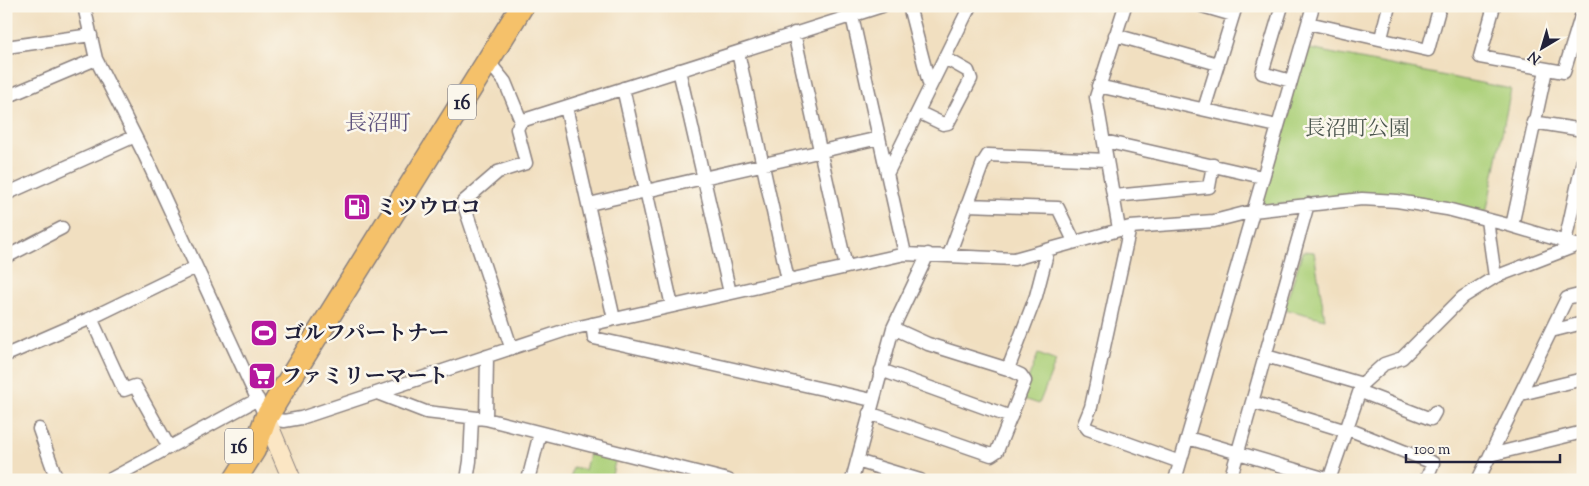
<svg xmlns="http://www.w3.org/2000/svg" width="1589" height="486" font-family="'Sorts Mill Goudy','Noto Serif JP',serif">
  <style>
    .green { fill: #acd079; stroke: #67795a }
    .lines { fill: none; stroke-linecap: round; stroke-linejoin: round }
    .street-casing { stroke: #8a807e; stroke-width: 15 }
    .secondary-casing { stroke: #8a807e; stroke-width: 20 }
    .highway-casing { stroke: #8a807e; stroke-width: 25 }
    .street { stroke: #fff; stroke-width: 12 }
    .secondary { stroke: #fbe6c4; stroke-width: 18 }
    .highway { stroke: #f5c16b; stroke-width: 22 }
    .labels { text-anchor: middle; stroke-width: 5; stroke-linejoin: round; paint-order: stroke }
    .shield { fill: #fbf7ec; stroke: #636270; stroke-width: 1 }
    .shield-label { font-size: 20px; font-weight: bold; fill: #22223b }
    .park-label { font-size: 21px; fill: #4b564e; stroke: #fbf7ec }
    .poi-label { font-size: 21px; font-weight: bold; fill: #22223b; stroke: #fbf7ec; text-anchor: start }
    .neighbourhood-label { font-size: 22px; fill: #5f547e; stroke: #fbf7ec }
  </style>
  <rect width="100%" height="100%" fill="#fbf7ec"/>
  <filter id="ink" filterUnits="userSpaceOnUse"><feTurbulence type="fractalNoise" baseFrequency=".02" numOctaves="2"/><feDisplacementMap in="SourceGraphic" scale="10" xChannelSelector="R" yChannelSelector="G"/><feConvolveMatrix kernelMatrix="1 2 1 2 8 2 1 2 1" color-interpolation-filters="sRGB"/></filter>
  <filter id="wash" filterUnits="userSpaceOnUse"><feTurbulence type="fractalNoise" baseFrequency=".0096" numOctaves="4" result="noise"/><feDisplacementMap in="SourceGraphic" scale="20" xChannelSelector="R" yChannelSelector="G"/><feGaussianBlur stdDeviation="1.12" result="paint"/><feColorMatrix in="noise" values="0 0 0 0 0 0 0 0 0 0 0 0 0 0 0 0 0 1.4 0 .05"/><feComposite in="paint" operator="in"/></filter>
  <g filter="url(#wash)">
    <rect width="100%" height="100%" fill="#f1dfc0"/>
    <path class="green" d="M1305 48 1511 89 1486 214 1405 198 1265 205 1259 200Z
      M1303 251 1314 252 1325 319 1284 309Z
      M1038 354 1056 361 1039 404 1021 398Z
      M590 450 616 457 611 480H570L573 467 585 470Z"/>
  </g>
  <g filter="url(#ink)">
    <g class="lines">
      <g class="street-casing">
        <path id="street" d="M84 6 96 59 145 156 266 418 284 421 301 418 566 330 905 254 1014 259 1130 227 1214 221 1253 211 1362 199 1397 201 1447 209 1512 226 1576 245
          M909 6 930 87
          M1202 6 1233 15
          M1282 6 1262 73 1291 81
          M1494 6 1480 57 1564 72 1583 10
          M852 16 905 254
          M1308 23 1428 50 1440 6
          M794 33 846 267
          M1115 35 1218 64
          M1381 38 1389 6
          M6 47 91 35
          M738 52 788 280
          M488 61 505 82 521 121
          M679 70 730 293
          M1098 86 1277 126
          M623 88 672 306
          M6 97 96 59
          M566 107 614 319
          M1204 109 1236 6
          M918 112 943 124 948 123 971 79 968 71 945 58
          M1533 122 1583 130
          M1104 141 1262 177
          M887 174 970 6
          M6 194 133 137
          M1114 196 1209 187 1213 165
          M589 204 879 138
          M967 205 1058 208 1074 241
          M1487 220 1495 277
          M1512 226 1546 70
          M1130 227 1091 407 1084 424 1088 429 1180 462
          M1119 229 1096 97 1125 6
          M1565 242 1583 160
          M949 255 983 163 988 155 1107 160
          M6 257 62 228
          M91 318 124 390 135 386 169 447
          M592 324 594 338 872 400
          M1551 331 1583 323
          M511 347 463 202 498 172 526 163 517 129 521 121 882 6
          M6 355 91 318 196 267
          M1266 356 1362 384 1384 364 1402 358 1463 297 1495 277 1578 245
          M1008 369 1036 296 1048 250
          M881 370 1011 417
          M1361 392 1431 419 1435 412
          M377 393 426 412 486 419 728 480
          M1521 394 1583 379
          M1252 402 1340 429H1348L1433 463 1426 480
          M869 413 991 455 997 451 1025 381 1021 375 1008 369 928 344 893 328
          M486 419 487 356
          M39 429 57 480
          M1188 438 1330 480
          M1490 455 1583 432
          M857 461 920 480
          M109 480 258 399
          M467 480 470 461 472 418
          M528 480 540 433
          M852 480 893 328 928 254
          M1175 480 1313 6
          M1230 480 1308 204
          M1329 480 1362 384
          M1478 480 1567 298 1583 294"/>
      </g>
      <g class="secondary-casing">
        <path id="secondary" d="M266 418 292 480"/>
      </g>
      <g class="highway-casing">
        <path id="highway" d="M235 480 254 450 266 418 278 398 522 6"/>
      </g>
      <use href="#street" class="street"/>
      <use href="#secondary" class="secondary"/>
      <use href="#highway" class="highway"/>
    </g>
  </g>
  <defs>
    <g id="fuel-square" transform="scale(1.4375)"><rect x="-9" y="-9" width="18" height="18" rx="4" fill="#b5179e" stroke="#fbf7ec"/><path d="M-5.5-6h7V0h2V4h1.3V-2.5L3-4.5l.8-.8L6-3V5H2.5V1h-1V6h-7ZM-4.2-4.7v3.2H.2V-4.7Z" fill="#fff"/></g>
    <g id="stadium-square" transform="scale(1.4375)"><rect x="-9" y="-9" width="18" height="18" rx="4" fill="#b5179e" stroke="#fbf7ec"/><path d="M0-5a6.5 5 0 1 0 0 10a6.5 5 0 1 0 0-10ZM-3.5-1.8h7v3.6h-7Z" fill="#fff"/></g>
    <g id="supermarket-square" transform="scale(1.4375)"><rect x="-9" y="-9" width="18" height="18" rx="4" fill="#b5179e" stroke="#fbf7ec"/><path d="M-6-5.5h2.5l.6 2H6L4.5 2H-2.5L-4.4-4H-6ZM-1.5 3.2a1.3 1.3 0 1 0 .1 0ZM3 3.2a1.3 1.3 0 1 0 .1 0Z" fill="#fff"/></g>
  </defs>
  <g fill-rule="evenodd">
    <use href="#fuel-square" x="357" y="207"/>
    <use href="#stadium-square" x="264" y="333"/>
    <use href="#supermarket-square" x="262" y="376"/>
  </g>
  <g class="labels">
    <g class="shield">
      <rect x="448" y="84.5" width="28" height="35" rx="4"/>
      <rect x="225" y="428.5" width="28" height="35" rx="4"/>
    </g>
    <g class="shield-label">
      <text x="462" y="109">16</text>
      <text x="239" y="453">16</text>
    </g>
    <g class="park-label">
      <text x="1357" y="135">長沼町公園</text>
    </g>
    <g class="poi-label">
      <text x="376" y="214">ミツウロコ</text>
      <text x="283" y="340">ゴルフパートナー</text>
      <text x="281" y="383">ファミリーマート</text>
    </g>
    <g class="neighbourhood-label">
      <text x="378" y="130">長沼町</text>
    </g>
  </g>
  <rect width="1589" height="486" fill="none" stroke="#fbf7ec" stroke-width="25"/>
  <g transform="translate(1542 48) rotate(218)" stroke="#fbf7ec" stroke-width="4" paint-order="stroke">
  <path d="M0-4L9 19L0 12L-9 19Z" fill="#22223b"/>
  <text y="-8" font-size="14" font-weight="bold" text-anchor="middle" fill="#22223b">N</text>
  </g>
  <path d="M1406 454v8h154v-8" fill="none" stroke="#22223b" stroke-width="2.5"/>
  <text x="1414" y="454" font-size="15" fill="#22223b" stroke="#fbf7ec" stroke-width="4" paint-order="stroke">100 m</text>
</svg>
